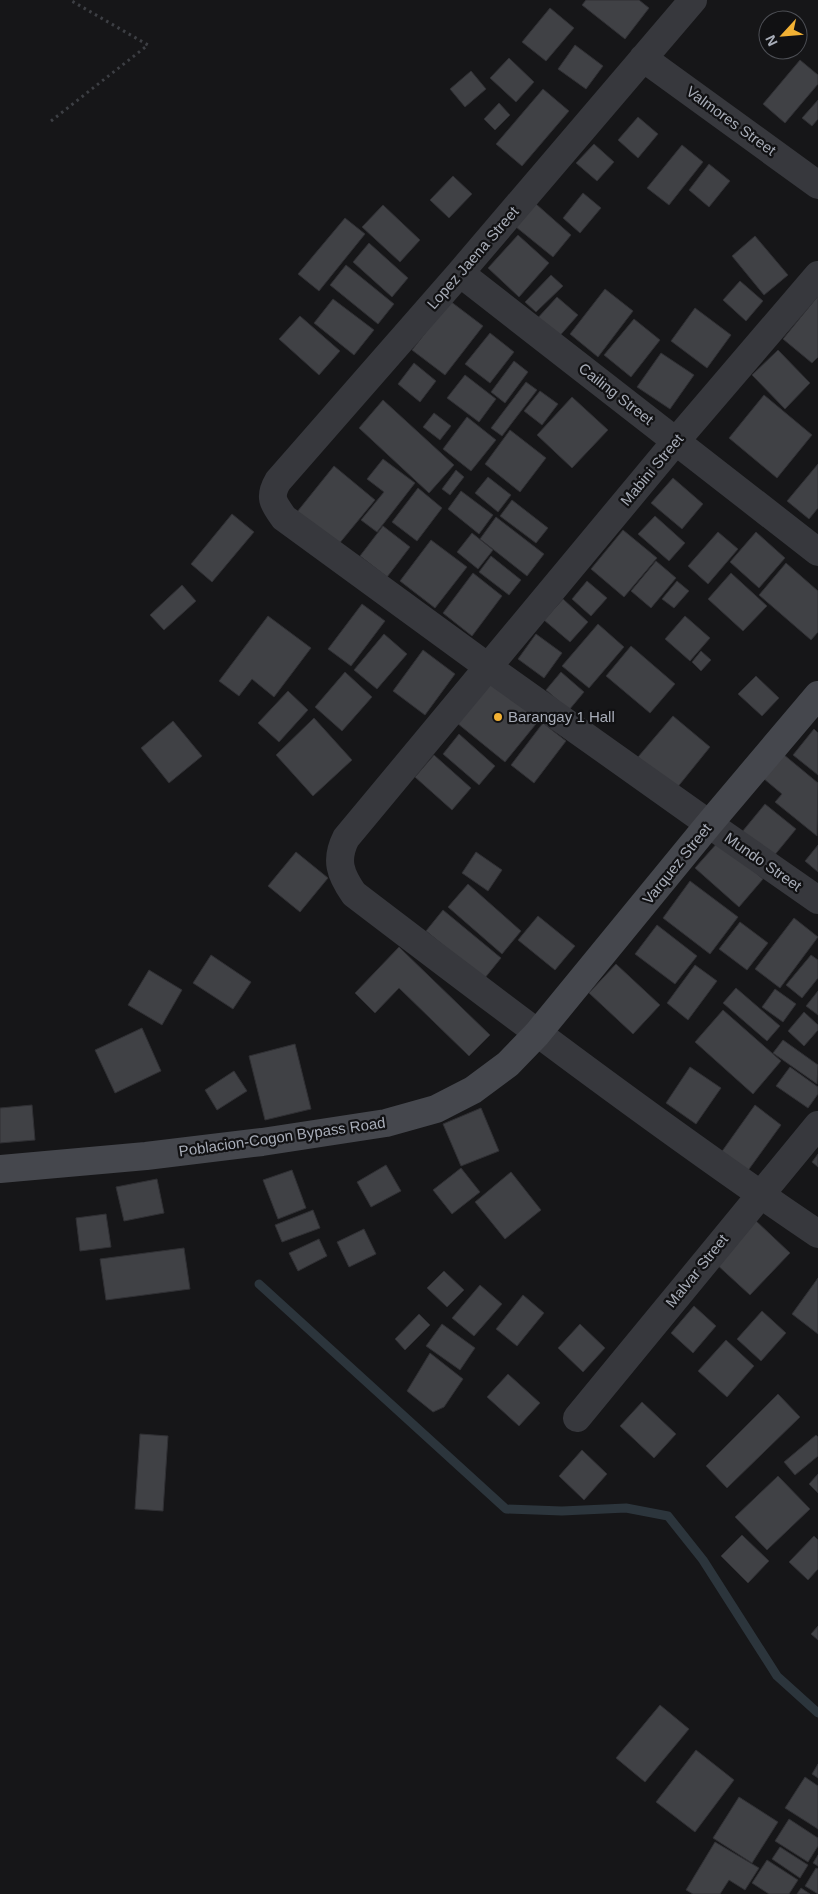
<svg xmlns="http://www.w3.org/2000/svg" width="818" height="1894" font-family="Arial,sans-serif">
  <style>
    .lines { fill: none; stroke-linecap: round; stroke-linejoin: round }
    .stream { stroke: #2c353c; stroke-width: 9 }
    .building { fill: #404145; stroke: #303034 }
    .path { stroke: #3d3f44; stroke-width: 3; stroke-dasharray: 2.5 4; stroke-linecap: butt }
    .minor { stroke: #37383d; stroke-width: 28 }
    .tertiary { stroke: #37383d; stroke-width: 28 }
    .secondary { stroke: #45474d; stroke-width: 28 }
    .poi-dot { fill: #f2b134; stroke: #111113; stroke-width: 2 }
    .labels { text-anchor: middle; stroke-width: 4.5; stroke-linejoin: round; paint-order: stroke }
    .street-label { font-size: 15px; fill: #a8adb8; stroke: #111113 }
    .poi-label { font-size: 15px; fill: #a8adb8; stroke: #111113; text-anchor: start }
  </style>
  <rect width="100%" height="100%" fill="#161618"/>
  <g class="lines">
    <path class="stream" d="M259 1284 506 1509 562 1511 626 1508 668 1516 703 1560 777 1676 818 1713"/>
  </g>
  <path class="building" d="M586 0H639L649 8 625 39 582 5Z
    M550 8 574 28 546 61 522 42Z
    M575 45 603 66 586 89 558 69Z
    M509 58 534 82 516 102 490 78Z
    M800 60 818 75V84L785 123 763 104Z
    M471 71 486 89 465 107 450 89Z
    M543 89 569 111 522 166 496 144Z
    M818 100V119L812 126 802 118Z
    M499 103 510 115 495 130 484 119Z
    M638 117 658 134 638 158 618 140Z
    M594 144 614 162 597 181 576 163Z
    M682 145 703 162 669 205 647 188Z
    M709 164 730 181 709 207 689 190Z
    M453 176 472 194 449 218 430 200Z
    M583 193 601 208 580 233 563 218Z
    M536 204 571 235 553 257 516 227Z
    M383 205 420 240 400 262 362 227Z
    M345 218 365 234 319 291 298 274Z
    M518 235 549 263 519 297 488 268Z
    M755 236 788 275 764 295 732 256Z
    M369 243 408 278 392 297 353 262Z
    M346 265 394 304 378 324 330 285Z
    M551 275 563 286 536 312 525 302Z
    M740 281 763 301 746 321 723 300Z
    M605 289 633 311 598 357 570 334Z
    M818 296V357L812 363 783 339Z
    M557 297 578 315 556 340 535 321Z
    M333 299 374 330 354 355 314 323Z
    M450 301 483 326 445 375 412 350Z
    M695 308 731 335 707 368 671 341Z
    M300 316 340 351 319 375 279 339Z
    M634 319 660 340 631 377 604 355Z
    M490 333 514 352 490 383 465 364Z
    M778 350 810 383 785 409 752 375Z
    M661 353 694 375 670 409 637 387Z
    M514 361 528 372 505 403 491 392Z
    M414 363 436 381 420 402 398 384Z
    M465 375 496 399 479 422 447 398Z
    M526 382 537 390 502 436 491 428Z
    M540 391 558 404 542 425 524 411Z
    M764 395 812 435 777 478 729 438Z
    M572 397 608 430 572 468 537 435Z
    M383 400 454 465 429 493 359 428Z
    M434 413 451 426 440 440 423 427Z
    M467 417 496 440 471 471 443 449Z
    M510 430 546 458 520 492 485 464Z
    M383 459 415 483 377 532 361 520 384 492 367 479Z
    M818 464V508L809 519 787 501Z
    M334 466 375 500 338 545 297 512Z
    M456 470 464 477 450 495 442 489Z
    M488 477 511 495 498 512 475 493Z
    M673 478 703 504 682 529 651 503Z
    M418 488 442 508 417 541 392 522Z
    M461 491 493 515 479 534 448 509Z
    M512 500 548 528 536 543 500 516Z
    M232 514 254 532 212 582 191 564Z
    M655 516 685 543 669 561 638 534Z
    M496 517 544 554 527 576 480 539Z
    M383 526 410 547 387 577 360 556Z
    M623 530 657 558 624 597 591 569Z
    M718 532 738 549 708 584 688 566Z
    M756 532 785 558 759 588 730 562Z
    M472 533 493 550 478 569 457 552Z
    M431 540 467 567 435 608 400 581Z
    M491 556 521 580 509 595 479 572Z
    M656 561 676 578 651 608 631 591Z
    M786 563 818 591V632L811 640 759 595Z
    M473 573 502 596 472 636 443 613Z
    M731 573 767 606 743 631 708 599Z
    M587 581 607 598 591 616 572 599Z
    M677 581 689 591 674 608 662 599Z
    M182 585 196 601 164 630 150 615Z
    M563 599 588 622 570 642 544 620Z
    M362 604 385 621 351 666 328 649Z
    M268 616 311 648 274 697 252 679 239 696 219 681Z
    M685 616 710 638 690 661 665 639Z
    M598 624 624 647 589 688 562 666Z
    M384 634 407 654 377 689 354 670Z
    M536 634 562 653 544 678 518 659Z
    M631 646 675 684 650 713 606 676Z
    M423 650 455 674 425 715 393 691Z
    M701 651 711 660 701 671 692 662Z
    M345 672 372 697 342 731 315 707Z
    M561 672 584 692 569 710 546 690Z
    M756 676 779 698 762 716 738 694Z
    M491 680 540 719 505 762 457 723Z
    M288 691 308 710 279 742 258 723Z
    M673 716 710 747 676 789 638 757Z
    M314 718 352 760 313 796 276 755Z
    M173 721 202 756 169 783 141 748Z
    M543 723 566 741 534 783 511 765Z
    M814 729 818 733V775L793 755Z
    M459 734 495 766 479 785 443 754Z
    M783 754 818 783 817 836 775 802 782 794 763 778Z
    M434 755 471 788 452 810 415 777Z
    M765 804 796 829 773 857 742 832Z
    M719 841 763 879 739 907 695 868Z
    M818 845V872L805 861Z
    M296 852 328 878 300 912 268 886Z
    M476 852 502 870 488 891 462 873Z
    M690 881 738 917 710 954 663 918Z
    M468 884 521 931 502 954 448 907Z
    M443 910 501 958 484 979 426 931Z
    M538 916 575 946 555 970 518 940Z
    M794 918 818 937 780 988 755 969Z
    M740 922 768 943 747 970 719 949Z
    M657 925 697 956 675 984 635 954Z
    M399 947 490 1035 469 1056 399 988 375 1013 355 993Z
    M211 955 251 982 233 1009 193 983Z
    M811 955 818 960V978L802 998 786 985Z
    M616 964 660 1005 633 1034 589 993Z
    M695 965 717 981 688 1020 667 1003Z
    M149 970 182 990 162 1025 128 1005Z
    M736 988 780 1026 767 1041 723 1003Z
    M775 989 796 1004 783 1022 762 1007Z
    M818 991V1015L806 1006Z
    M723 1010 781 1061 753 1094 695 1042Z
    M804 1012 818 1025V1030L804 1046 788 1031Z
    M142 1028 161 1071 115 1093 95 1050Z
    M783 1040 818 1065 817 1084 773 1053Z
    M295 1044 311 1109 265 1120 249 1056Z
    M690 1067 721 1088 696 1124 666 1103Z
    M790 1067 818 1087V1094L808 1108 776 1086Z
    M234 1071 247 1091 217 1110 205 1090Z
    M32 1105 35 1140 0 1143V1108Z
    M755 1105 781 1125 744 1176 718 1157Z
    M481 1108 499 1151 461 1166 443 1124Z
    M818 1154V1167L812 1162Z
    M386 1165 401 1191 371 1207 357 1182Z
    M461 1168 480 1192 452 1214 433 1190Z
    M292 1170 306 1208 278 1219 263 1180Z
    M511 1172 541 1210 505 1239 475 1202Z
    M157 1179 164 1213 124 1221 116 1187Z
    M313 1210 320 1228 282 1242 275 1225Z
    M106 1214 111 1247 80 1251 76 1218Z
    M754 1219 790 1253 750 1295 714 1262Z
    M364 1229 376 1254 349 1267 337 1242Z
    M319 1239 327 1256 298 1271 289 1253Z
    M184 1248 190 1289 106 1300 100 1259Z
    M444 1271 464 1290 447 1307 427 1288Z
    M818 1278V1334L792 1314Z
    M480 1285 502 1304 474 1336 452 1318Z
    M523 1295 544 1313 517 1346 496 1329Z
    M694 1306 716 1326 693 1353 671 1333Z
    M762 1311 786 1333 761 1361 737 1339Z
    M419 1314 430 1325 405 1350 395 1339Z
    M442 1324 475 1348 460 1370 426 1346Z
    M580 1324 605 1348 583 1372 558 1348Z
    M726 1340 754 1366 727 1397 698 1371Z
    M430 1353 463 1379 444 1407 433 1412 407 1391Z
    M508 1374 540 1403 519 1426 487 1397Z
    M778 1394 800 1417 727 1488 706 1466Z
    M642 1402 676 1434 654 1458 620 1426Z
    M140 1434 168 1436 163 1511 135 1509Z
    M816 1435 818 1437V1456L795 1475 784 1462Z
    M582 1450 607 1474 584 1500 559 1476Z
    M818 1474V1493L809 1484Z
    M778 1476 810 1509 767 1550 735 1517Z
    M742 1535 769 1561 748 1583 721 1556Z
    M814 1536 818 1540V1569L808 1580 789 1562Z
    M818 1626V1640L811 1634Z
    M660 1705 689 1729 645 1782 616 1758Z
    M696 1750 734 1780 695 1832 656 1802Z
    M818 1764V1778L812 1774Z
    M805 1777 818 1786V1829L785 1808Z
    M739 1797 778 1822 752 1863 713 1838Z
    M789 1819 818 1838V1846L808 1862 775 1841Z
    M715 1842 759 1868 745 1890 729 1880 720 1894H693L686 1890Z
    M780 1847 808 1865 800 1878 772 1859Z
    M818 1855V1866L813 1863Z
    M767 1860 798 1880 789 1894H769L752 1883Z
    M816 1868 818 1869V1894L805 1886Z
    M801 1888 810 1894H797Z"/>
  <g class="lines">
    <path class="path" d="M51 121 148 45 70 0"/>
    <path class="minor" d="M693 0 460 273 278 481C268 498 274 504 284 518L488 667 709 824
      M643 58 818 185
      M460 273 818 552
      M818 275 676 441 346 838C335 860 340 874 354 894 506 1010 659 1126 818 1234
      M577 1418 818 1125"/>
    <path class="tertiary" d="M709 824 818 900"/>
    <path class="secondary" d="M0 1169 146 1156 262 1142 386 1123 436 1109 473 1090 508 1064 537 1034 709 824 818 695"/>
  </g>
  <circle class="poi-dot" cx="498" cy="717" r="5"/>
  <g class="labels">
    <g class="street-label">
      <text transform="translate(731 121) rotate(36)" y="5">Valmores Street</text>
      <text transform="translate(473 258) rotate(-49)" y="5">Lopez Jaena Street</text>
      <text transform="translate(616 394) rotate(38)" y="5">Cailing Street</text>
      <text transform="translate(652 470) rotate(-50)" y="5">Mabini Street</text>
      <text transform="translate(763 862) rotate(35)" y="5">Mundo Street</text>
      <text transform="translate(677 864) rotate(-51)" y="5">Varquez Street</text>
      <text transform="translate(282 1137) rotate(-8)" y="5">Poblacion-Cogon Bypass Road</text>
      <text transform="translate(697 1271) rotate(-51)" y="5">Malvar Street</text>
    </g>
    <g class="poi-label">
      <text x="508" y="722">Barangay 1 Hall</text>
    </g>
  </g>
  <g transform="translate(783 35) rotate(244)"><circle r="24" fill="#111113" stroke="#4d4f55"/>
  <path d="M0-4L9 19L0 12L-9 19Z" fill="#f2b134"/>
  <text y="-8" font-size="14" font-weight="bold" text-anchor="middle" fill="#a8adb8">N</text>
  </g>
</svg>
